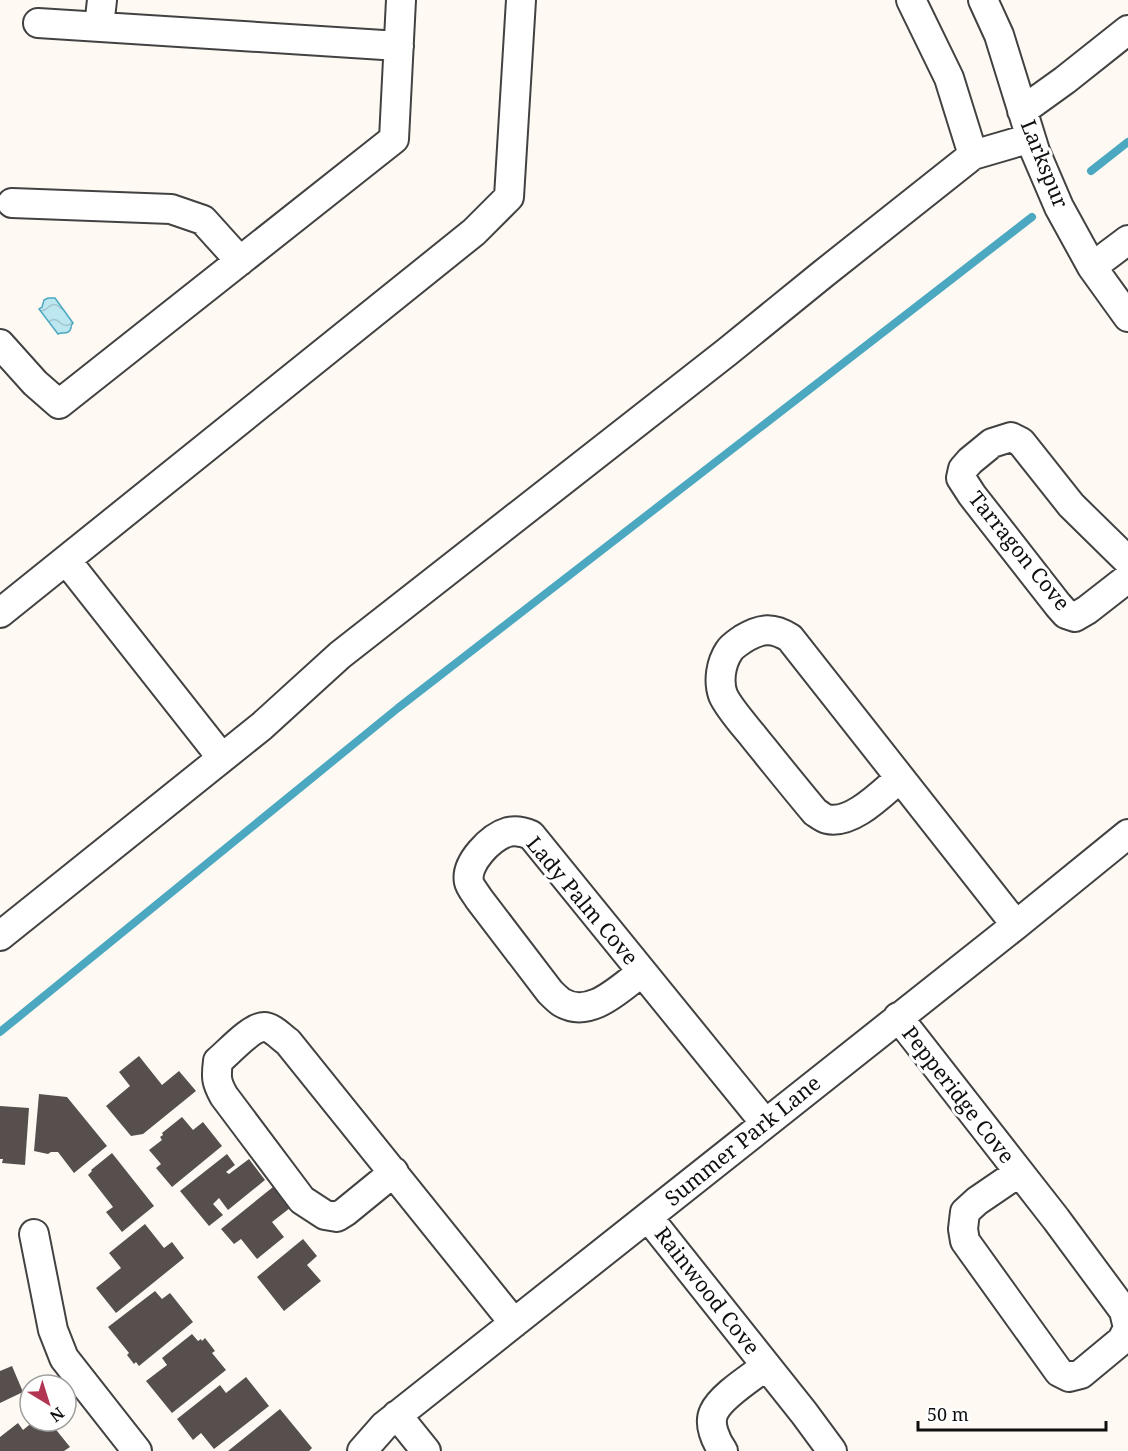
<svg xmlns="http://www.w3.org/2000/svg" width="1128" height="1451" font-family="'Noto Serif',serif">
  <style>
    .water { fill: url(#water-waves); stroke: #4ba8c0; stroke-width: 1.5 }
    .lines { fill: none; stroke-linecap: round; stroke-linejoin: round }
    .stream { stroke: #4ba8c0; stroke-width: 8 }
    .building { fill: #574f4d }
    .minor-casing { stroke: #424242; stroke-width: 32 }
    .minor { stroke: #fff; stroke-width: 28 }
    .labels { text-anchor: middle; stroke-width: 6; stroke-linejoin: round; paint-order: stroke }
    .street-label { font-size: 21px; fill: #0f0f0f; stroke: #fff }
  </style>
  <defs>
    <pattern id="water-waves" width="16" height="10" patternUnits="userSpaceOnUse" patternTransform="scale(1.5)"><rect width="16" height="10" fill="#bde7f0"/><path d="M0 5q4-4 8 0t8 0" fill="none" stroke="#a1c5cd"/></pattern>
  </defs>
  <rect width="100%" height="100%" fill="#fefaf3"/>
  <path class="water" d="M48 298H55L73 323C72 324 71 326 71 328 69 335 63 332 58 334L39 309 42 307 44 300Z"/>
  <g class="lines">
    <path class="stream" d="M1091 171 1128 142
      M0 1032 398 708 1032 217"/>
  </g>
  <path class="building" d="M139 1056 162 1085 179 1071 196 1091 143 1134 131 1136 106 1106 130 1086 119 1072Z
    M39 1094 67 1097 107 1146 74 1173 58 1152H51L48 1154 34 1151Z
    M0 1106 29 1108 25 1165 2 1163 3 1159H0Z
    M182 1117 193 1130 203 1122 222 1146 172 1187 156 1168 161 1164 149 1150 162 1140 160 1137 163 1135 162 1133Z
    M112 1153 154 1206 122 1232 106 1212 113 1207 88 1175 92 1171 91 1170Z
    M227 1154 235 1165 226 1172 229 1174 249 1159 265 1180 228 1210 219 1198 213 1204 223 1215 209 1226 180 1191Z
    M273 1187 290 1208 272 1222 284 1237 257 1259 241 1239 234 1244 221 1229Z
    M145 1224 164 1248 172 1242 184 1258 116 1313 96 1288 121 1268 109 1253Z
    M303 1239 317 1256 307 1265 321 1281 284 1311 257 1277Z
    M155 1291 162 1299 170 1293 193 1322 139 1366 136 1362 134 1364 127 1355 129 1353 108 1327Z
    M192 1334 198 1341 201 1339 202 1341 205 1338 215 1351 212 1353 226 1370 172 1413 146 1381 167 1365 162 1358Z
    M12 1366 23 1392 0 1403V1371Z
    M246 1377 269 1406 214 1449 201 1433 193 1440 177 1419 220 1385 226 1393Z
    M280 1409 312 1448 309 1451H228Z
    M34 1421H49L70 1447 64 1451H0V1437L18 1423 23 1430Z"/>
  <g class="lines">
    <g class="minor-casing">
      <path id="minor" d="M983 0 999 35 1035 151 1059 207 1092 267 1128 317
        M38 23 399 46
        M99 27 102 0
        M1022 111 1065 80 1128 30
        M973 155 1031 138
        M12 203 171 209 203 220 240 261
        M1092 267 1128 240
        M0 344 35 383 59 404 394 139 401 0
        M66 560 222 758
        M1128 561 1071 505 1021 442 1011 437 992 443 970 461 963 469 961 478 972 495 1058 605 1066 614 1075 617 1087 610 1128 578
        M0 613 474 232 509 197 521 0
        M900 778C882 793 852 825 827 819 823 818 818 814 815 812 794 787 774 762 753 736 745 726 728 707 723 695 718 681 721 663 729 651 732 646 739 642 743 639 761 628 773 627 790 638L1016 925
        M0 936 262 726 340 655 727 352 823 274 973 155 949 78 911 0
        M642 972C620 988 590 1020 561 1002 557 999 553 995 550 992L479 899C476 894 470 887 469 882 465 863 491 837 508 832 516 830 524 832 531 835L765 1123
        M898 1017 1056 1219 1124 1311 1128 1328
        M394 1172 345 1212 337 1217 325 1215 302 1200 224 1096C216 1082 216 1077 218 1061 228 1053 251 1027 264 1027 272 1027 281 1037 288 1042L514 1323
        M1018 1173 977 1201 965 1212 963 1229 965 1241 1059 1372 1069 1377 1081 1374 1122 1340 1128 1328
        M648 1217 804 1413 832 1451
        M34 1234 53 1330 64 1358 137 1451
        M397 1415 426 1451
        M362 1451 384 1426 1016 925 1128 834
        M723 1451C716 1441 708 1424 714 1412 721 1396 752 1377 766 1366"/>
    </g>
    <use href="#minor" class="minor"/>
  </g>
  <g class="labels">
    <g class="street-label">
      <text transform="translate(1044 164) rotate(68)" y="7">Larkspur</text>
      <text transform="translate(1019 551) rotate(51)" y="7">Tarragon Cove</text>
      <text transform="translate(582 901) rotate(50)" y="7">Lady Palm Cove</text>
      <text transform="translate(958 1095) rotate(52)" y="7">Pepperidge Cove</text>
      <text transform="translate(743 1141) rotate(-39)" y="7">Summer Park Lane</text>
      <text transform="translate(707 1291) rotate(52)" y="7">Rainwood Cove</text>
    </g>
  </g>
  <g transform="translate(48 1403) rotate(142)"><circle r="28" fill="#ffffff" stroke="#9f9f9f" stroke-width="1.5"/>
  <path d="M0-4.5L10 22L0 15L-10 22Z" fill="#b23553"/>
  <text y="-9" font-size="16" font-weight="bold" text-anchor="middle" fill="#0f0f0f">N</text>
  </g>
  <path d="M918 1421v9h188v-9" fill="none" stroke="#0f0f0f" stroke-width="3"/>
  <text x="927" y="1421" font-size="18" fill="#0f0f0f" stroke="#ffffff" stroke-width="4.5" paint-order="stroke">50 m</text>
</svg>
